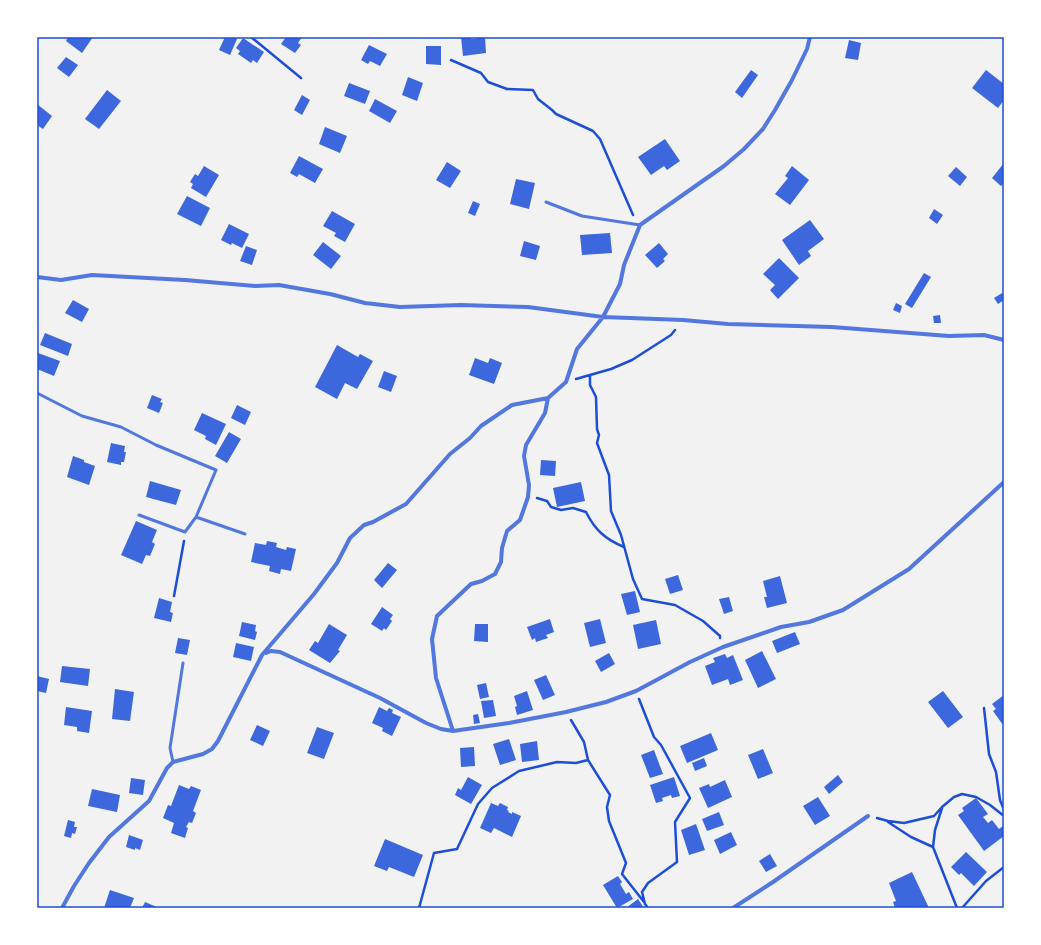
<svg xmlns="http://www.w3.org/2000/svg" width="1041" height="945" font-family="'Times New Roman',serif">
  <style>
    .building { fill: #3d67dc }
    .lines { fill: none; stroke-linecap: round; stroke-linejoin: round }
    .path { stroke: #1d4ed8; stroke-width: 2.5 }
    .service { stroke: #5277de; stroke-width: 3 }
    .minor { stroke: #5277de; stroke-width: 4 }
    .neatline { fill: none; stroke: #1d4ed8; stroke-width: 1.5 }
  </style>
  <rect width="100%" height="100%" fill="#f2f2f2"/>
  <path class="building" d="M68 37H93L82 53 66 41Z
    M225 37H233L237 39 230 55 219 50Z
    M286 37H302L298 43 301 45 295 53 281 44Z
    M461 37H471V39L485 37 486 53 463 56Z
    M243 38 264 52 257 63 253 60 251 63 238 54 240 51 236 48Z
    M849 40 861 43 858 60 845 58Z
    M369 45 387 54 380 66 370 61 368 64 361 60Z
    M426 46H441V65L426 64Z
    M66 57 78 65 69 77 57 68Z
    M751 70 758 75 742 98 735 92Z
    M986 70 1004 84V100L998 108 972 88Z
    M408 77 423 83 417 101 402 95Z
    M349 83 370 91 365 104 344 96Z
    M107 90 121 101 99 129 85 119Z
    M302 95 310 100 302 115 294 110Z
    M375 99 397 111 390 123 369 111Z
    M37 104 52 116 43 129 37 125Z
    M325 127 347 136 340 153 319 144Z
    M665 139 680 161 667 170 664 166 651 175 638 157Z
    M299 156 323 169 315 183 299 174 297 177 290 173Z
    M447 162 461 171 450 188 436 180Z
    M1004 163V183L1001 186 992 178Z
    M204 166 219 175 206 197 191 188 193 184 190 182 195 174 198 176Z
    M792 166 809 180 790 205 775 194 788 178 785 176Z
    M956 167 967 177 960 186 948 176Z
    M516 179 535 183 529 209 510 204Z
    M187 196 210 208 201 226 177 214Z
    M473 201 480 204 475 216 468 213Z
    M934 209 943 215 937 224 929 218Z
    M332 211 355 224 345 242 334 236 336 233 323 226Z
    M810 220 824 239 808 251 811 256 799 265 782 240Z
    M229 224 249 234 242 248 232 243 231 245 221 240Z
    M610 233 612 253 582 255 580 235Z
    M524 241 540 246 536 260 520 256Z
    M323 242 341 256 331 269 313 255Z
    M659 243 668 254 663 259 665 261 657 268 645 255Z
    M246 246 257 250 252 265 240 261Z
    M779 258 799 278 778 299 770 290 775 285 763 274Z
    M924 273 931 277 912 308 905 304Z
    M1002 293 1004 296V300L998 304 994 298Z
    M73 300 89 309 82 322 65 313Z
    M896 303 902 306 900 313 893 310Z
    M940 315 941 323H934L933 316Z
    M45 333 72 344 68 356 40 345Z
    M337 345 358 357 360 354 373 361 357 389 345 383 337 399 315 387Z
    M38 353 60 361 54 376 37 369Z
    M475 358 488 363 490 358 502 363 494 384 469 375Z
    M384 371 397 376 391 392 378 387Z
    M152 395 162 399 160 402 163 403 159 413 147 408Z
    M237 405 251 412 245 425 231 418Z
    M202 413 226 424 216 445 205 439 206 436 194 430Z
    M229 432 241 439 227 463 215 456Z
    M111 443 125 446 124 452H126L124 462H121V465L107 462Z
    M73 456 84 460V462L95 466 89 485 67 477Z
    M541 460 556 461 555 476 540 475Z
    M150 481 181 490 176 505 146 497Z
    M581 482 585 501 557 507 553 488Z
    M136 521 157 530 152 542 155 544 150 556 146 555 142 564 121 555Z
    M267 541 277 543 276 547 286 550 287 547 296 549 291 571 281 569 280 574 269 571 270 566 251 562 255 543 266 545Z
    M388 563 397 570 382 588 374 580Z
    M678 575 683 590 670 594 665 579Z
    M780 576 787 603 767 608 764 597H767L763 581Z
    M635 591 640 612 627 615 621 594Z
    M729 597 733 611 724 614 719 599Z
    M159 598 172 602 170 612 173 613 171 622 154 618Z
    M382 607 393 615 390 619 392 621 386 630 384 628 382 631 371 624Z
    M550 619 554 632 546 635 548 638 536 642 535 638 532 640 527 627Z
    M600 619 606 643 590 647 584 623Z
    M656 620 661 644 638 649 633 625Z
    M242 622 256 625 255 631 257 632 255 640 239 636Z
    M329 624 347 635 338 650 340 651 330 663 309 650 315 641 318 643Z
    M475 624H488V642L474 641Z
    M795 632 800 644 777 653 772 641Z
    M178 638 190 640 187 655 175 653Z
    M236 643 254 647 251 661 233 657Z
    M762 651 776 679 758 688 745 660Z
    M609 653 615 664 601 672 595 661Z
    M725 654 727 658 733 655 743 680 730 685 728 679 712 685 705 666 715 662 713 658Z
    M62 666 90 669 88 686 60 682Z
    M546 675 555 695 543 700 534 680Z
    M37 676 49 679 46 693 37 691Z
    M486 683 489 697 480 699 477 685Z
    M115 689 134 692 130 721 112 719Z
    M527 691 533 710 517 715 515 707 517 706 514 696Z
    M943 691 963 717 948 728 928 702Z
    M1004 695V724L1003 725 993 711 996 709 992 704Z
    M493 700 496 716 484 718 481 701Z
    M66 707 92 711 89 733 77 731V727L64 725Z
    M379 707 387 711 389 708 393 710 392 713 401 717 392 736 382 731 383 728 372 723Z
    M478 714 480 723 474 724 473 715Z
    M257 725 270 731 263 746 250 740Z
    M317 727 334 733 324 759 307 753Z
    M711 733 718 750 687 763 680 746Z
    M509 739 516 760 500 765 493 744Z
    M537 741 539 760 522 762 520 744Z
    M474 747 475 766 461 767 460 748Z
    M763 749 773 773 758 779 748 755Z
    M654 750 663 774 650 778 641 755Z
    M704 758 707 766 695 771 692 763Z
    M838 775 843 782 829 794 824 787Z
    M468 777 482 785 471 804 455 795 458 788 461 790Z
    M674 777 680 796 672 798 671 795 662 798 663 801 656 803 650 785Z
    M131 778 145 780 143 795 129 793Z
    M725 780 732 797 708 808 699 788 709 784 710 787Z
    M179 785 189 789 191 786 201 790 193 811 196 813 192 823 189 822 186 827 188 828 185 838 171 833 174 823 163 818 168 805 171 806Z
    M92 789 120 795 117 812 88 806Z
    M818 797 830 816 815 825 803 806Z
    M976 798 988 814 983 817 988 823 992 820 999 829 1003 826 1004 828V836L984 851 958 815 964 811 962 808Z
    M491 803 498 806 500 803 508 807 507 810 509 811 508 812 512 814V812L521 816 512 837 494 828 491 833 480 828Z
    M719 812 724 825 707 831 702 819Z
    M68 820 75 822 74 827H77L75 834 72 833 71 838 64 836Z
    M696 824 705 850 689 855 681 830Z
    M731 832 737 845 720 854 714 840Z
    M129 835 143 840 140 850 135 848V850L126 847Z
    M385 839 423 855 414 877 389 867 387 871 374 866Z
    M966 852 987 872 974 886 961 873 959 875 951 867Z
    M770 854 777 866 766 872 759 861Z
    M912 872 929 908H895L893 902 896 901 889 883Z
    M618 876 622 882 620 884 626 894 629 892 633 899 617 908 603 885Z
    M110 890 134 898 130 908H104Z
    M638 899 644 908H626Z
    M145 902 159 908H142Z"/>
  <g class="lines">
    <path class="path" d="M251 37 301 78
      M451 60 481 73 488 82 507 89 533 90 538 99 552 110 556 114 593 131 600 139 633 215
      M590 376V385L596 397 597 429 599 435 597 443 609 475 611 511 621 535 633 579 642 599 675 605 703 621 720 636V638
      M576 379 611 369 632 360 671 335 675 330
      M537 498 547 501 551 507 561 510 573 508 586 512C595 530 605 539 624 547
      M174 596 184 541
      M639 699 654 737 661 745 690 798 675 822 677 862 648 883 642 892 645 904 648 908
      M984 708 989 754 996 772 1000 800 1004 810
      M571 720 584 742 588 760 610 795 607 807 609 821 626 863 622 874 644 902
      M942 808 935 830 933 847 957 908
      M877 818 888 821 904 823 934 816 942 807 954 797 962 794 976 797 990 805 1004 816
      M888 822 911 837 933 847
      M419 908 434 853 457 849 478 804 492 788 519 771 557 762 576 763 588 760
      M962 908 986 881 1004 867"/>
    <path class="service" d="M546 202 582 216 640 225
      M37 393 82 416 121 427 156 445 216 470 196 517 185 532 139 515
      M196 517 245 534
      M173 762 170 748 183 663"/>
    <path class="minor" d="M37 277 61 280 92 275 185 280 255 286 279 285 330 294 365 303 400 307 461 305 528 307 603 317 683 320 728 324 832 327 949 336 984 335 1004 340
      M266 653 271 651 280 652 380 698 426 723 441 729 453 731 509 723 566 712 606 702 636 691 690 662 723 647 781 627 809 622 843 610 909 569 1004 482
      M453 731 436 678 432 639 437 616 471 584 482 581 495 574 501 562 502 548 507 531 520 520 528 497 529 485 524 456 526 445 545 413 548 398
      M62 908 74 886 89 863 109 837 149 801 167 768 173 762 203 754 212 749 218 741 262 655 314 594 337 563 350 538 364 525 373 522 406 504 450 454 470 438 481 426 512 405 548 398 566 382 577 349 603 317 620 284 624 265 640 225 724 166 744 149 763 129 775 110 792 80 807 49 810 37
      M733 908 773 882 868 816"/>
  </g>
  <rect width="1041" height="945" fill="none" stroke="#ffffff" stroke-width="76"/>
  <rect x="38" y="38" width="965" height="869" class="neatline"/>
</svg>
